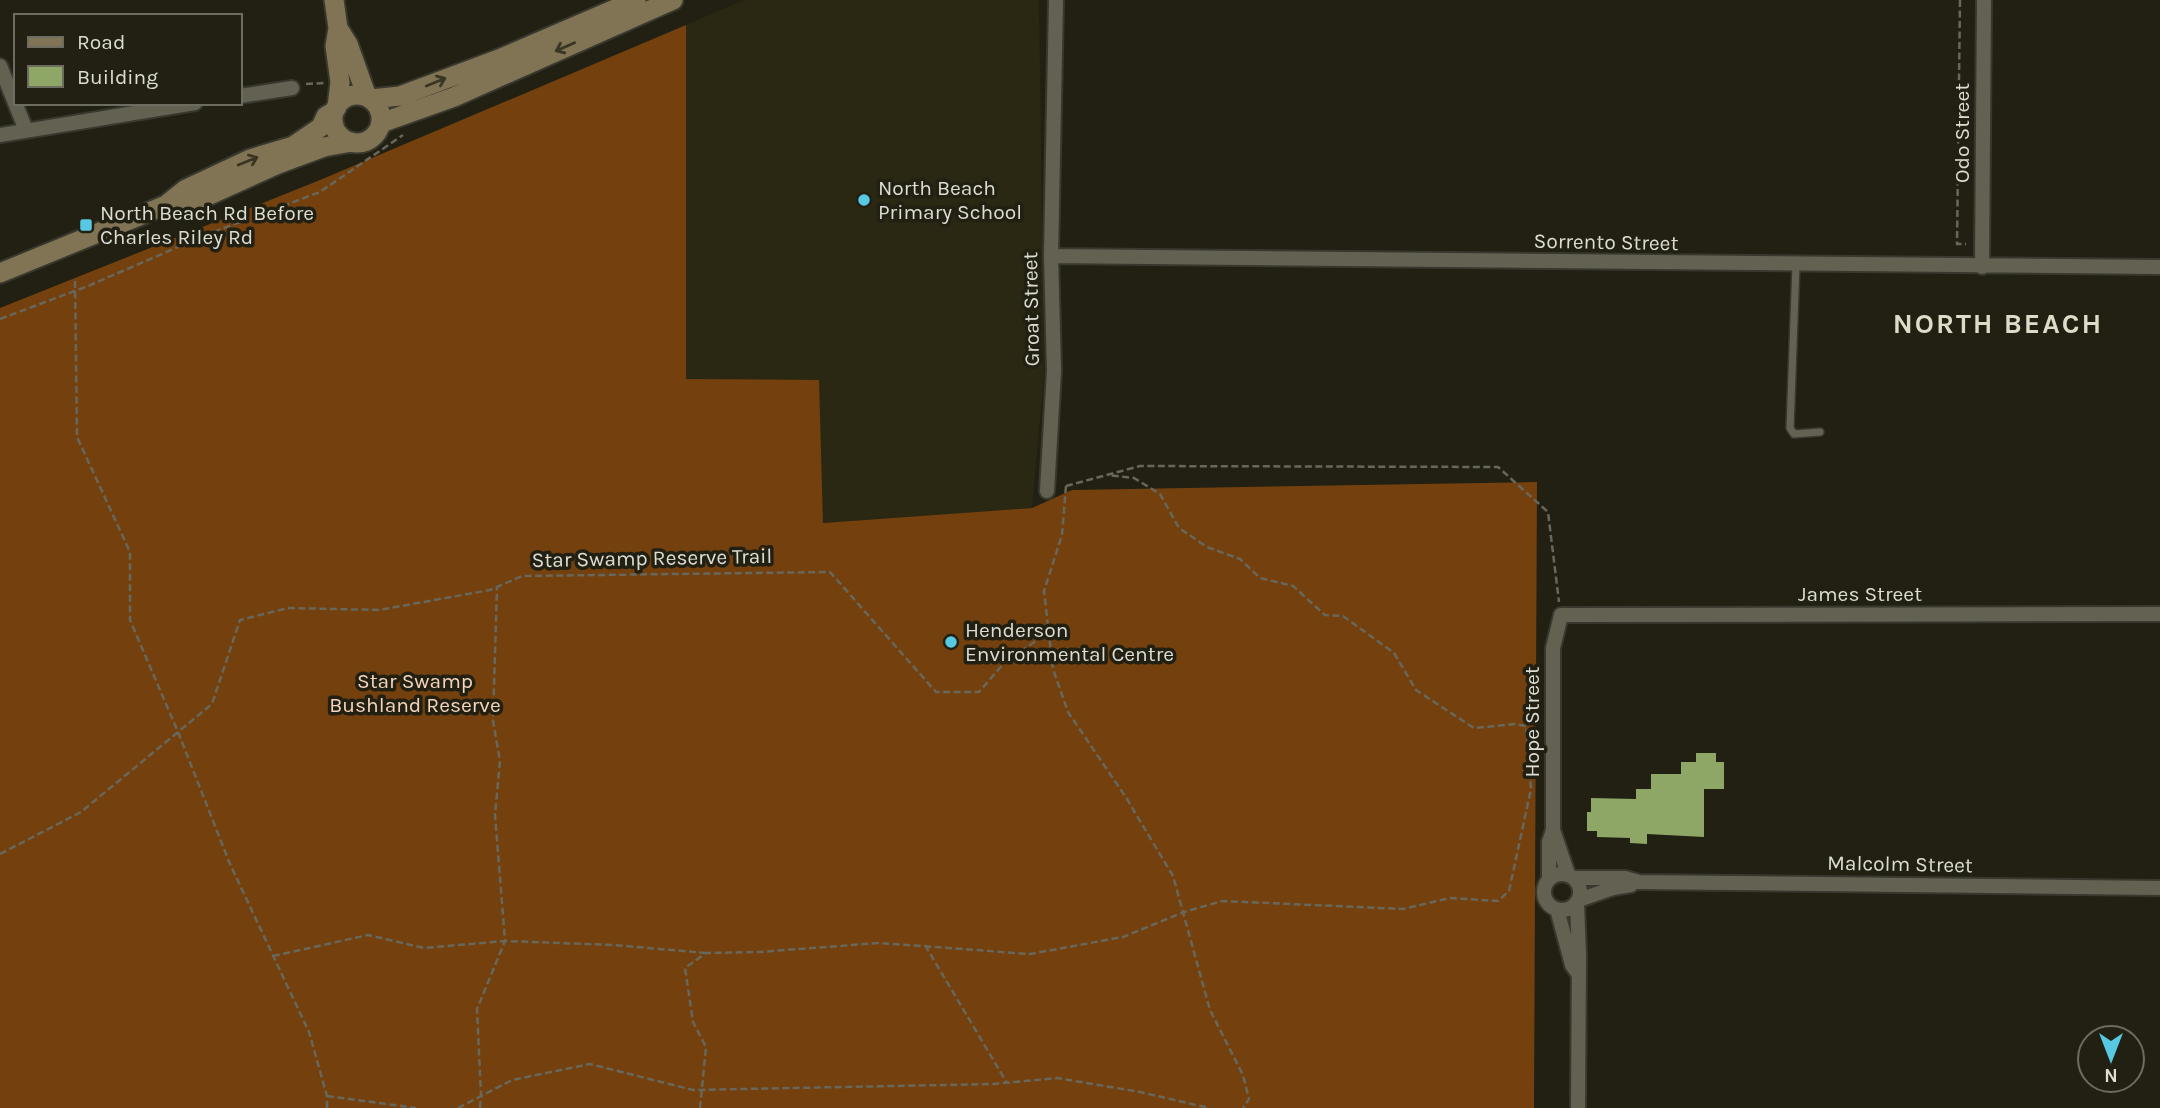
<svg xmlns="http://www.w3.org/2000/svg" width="2160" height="1108" font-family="Karla,sans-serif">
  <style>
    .built { fill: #2a2813 }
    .forest { fill: #73400e }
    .building { fill: #8ea766 }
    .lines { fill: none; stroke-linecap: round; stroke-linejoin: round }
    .lane-casing { stroke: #39382f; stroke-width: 10 }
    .street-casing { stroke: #39382f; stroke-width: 18 }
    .secondary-casing { stroke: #39382f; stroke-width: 23 }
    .path { stroke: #68675b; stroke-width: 2.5; stroke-dasharray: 7 3.5; stroke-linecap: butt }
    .lane { stroke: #636252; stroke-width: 7 }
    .street { stroke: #636252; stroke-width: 14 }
    .secondary { stroke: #817454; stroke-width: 19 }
    .oneway { stroke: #393522 }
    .poi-dot { fill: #57c9e2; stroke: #212012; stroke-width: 2.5 }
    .labels { text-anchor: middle; stroke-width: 7; stroke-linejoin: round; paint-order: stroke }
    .street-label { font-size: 21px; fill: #deddd4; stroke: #212012 }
    .poi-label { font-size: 21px; fill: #deddd4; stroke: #212012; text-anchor: start }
    .park-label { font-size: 21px; fill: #f6d5bc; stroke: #212012 }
    .district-label { font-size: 28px; font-weight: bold; letter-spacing: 2px; fill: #dddcc9; stroke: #212012 }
  </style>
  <rect width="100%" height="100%" fill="#212012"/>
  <path class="built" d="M744 0H1039L1044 375 1032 508 822 523 686 379V25Z"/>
  <path class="forest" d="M686 25V379L819 380 823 523 1032 508 1072 490 1537 482 1534 1108H0V308L320 180Z"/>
  <path class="building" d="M1696 753H1716V762H1724V789H1704V837L1647 834V844L1630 843V838L1597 837V831H1587V812H1591V798L1636 799V789H1651V774H1681V762H1696Z"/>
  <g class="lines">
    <g class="lane-casing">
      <path id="lane" d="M1796 265 1790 428 1794 434 1820 432"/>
    </g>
    <g class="street-casing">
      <path id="street" d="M0 66 26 130
        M240 96 292 88
        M0 135 195 103
        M1051 256 2160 267
        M1982 267 1984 0
        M1047 491 1054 371 1051 256 1056 0
        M1553 830 1568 874
        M1544 892a18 18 0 1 1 36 0a18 18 0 1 1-36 0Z
        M1549 878V842L1553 830V648L1561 615 2160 614
        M1575 878H1625L1639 882 2160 888
        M1579 900 1613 888 1631 885
        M1577 903 1579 955 1578 1108
        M1557 909 1572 965 1577 972"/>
    </g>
    <g class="secondary-casing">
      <path id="secondary" d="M334 0 338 28 348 44 367 97
        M333 119a24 24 0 1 1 48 0a24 24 0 1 1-48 0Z
        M371 99 400 96 499 59 636 0
        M337 107 340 82 335 46 338 28
        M381 123 454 97 673 0
        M167 205 194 202 278 164 324 147 352 142
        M0 273 166 205 186 189 250 159 293 146 321 127 326 116 335 111"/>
    </g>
    <path class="path" d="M1960 0 1957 244H1966
      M306 84 324 83
      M75 281 77 437 130 552V620L178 732 230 864 309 1032 327 1096V1108
      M0 319 88 286 208 234 320 192 403 135
      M1066 486 1062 535 1044 591 1053 669 1068 712 1127 799 1173 876 1210 1010 1243 1075 1249 1099 1243 1108
      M1066 486 1140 466 1498 467 1548 512 1559 602
      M0 854 81 812 212 704 240 620 288 608 379 610 490 590 522 576 830 572 936 692H979L1005 662 1049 632
      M925 945 1007 1083
      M273 956 368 935 424 948 505 941 495 815 500 761 493 721 497 587
      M327 1096 416 1108
      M458 1108 512 1080 590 1064 693 1090 993 1084 1057 1078 1140 1092 1209 1108
      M480 1108 481 1096 477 1009 505 941 614 945 706 953
      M700 1108 706 1047 693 1022 685 968 706 953 759 952 879 943 1030 954 1123 937 1184 912 1222 901 1403 909 1450 898 1498 901 1509 891 1531 789 1526 726 1515 724 1474 728 1416 690 1394 653 1343 616 1325 615 1293 586 1260 578 1240 559 1207 547 1179 528 1160 494 1134 478 1108 475"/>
    <use href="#lane" class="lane"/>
    <use href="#street" class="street"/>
    <use href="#secondary" class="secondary"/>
  </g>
  <defs><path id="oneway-shaft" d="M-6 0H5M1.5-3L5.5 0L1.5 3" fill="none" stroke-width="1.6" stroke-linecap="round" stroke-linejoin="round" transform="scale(1.75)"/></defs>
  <g class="oneway">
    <use href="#oneway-shaft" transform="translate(565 47) rotate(156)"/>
    <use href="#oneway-shaft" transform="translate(436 82) rotate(-22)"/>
    <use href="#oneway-shaft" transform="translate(248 161) rotate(-22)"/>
  </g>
  <g class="poi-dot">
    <circle cx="864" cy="200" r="7"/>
    <rect x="79" y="218" width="14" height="14" rx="3.5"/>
    <circle cx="951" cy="642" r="7"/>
  </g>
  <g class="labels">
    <g class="street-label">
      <text transform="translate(1962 133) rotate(-90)" y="7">Odo Street</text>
      <text transform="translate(1606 242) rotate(1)" y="7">Sorrento Street</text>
      <text transform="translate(1031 309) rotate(-91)" y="7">Groat Street</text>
      <text transform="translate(652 558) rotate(-1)" y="7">Star Swamp Reserve Trail</text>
      <text x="1860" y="601">James Street</text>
      <text transform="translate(1532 722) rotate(-90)" y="7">Hope Street</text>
      <text transform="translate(1900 864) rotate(1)" y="7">Malcolm Street</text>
    </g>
    <g class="poi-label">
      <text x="878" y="195">North Beach<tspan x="878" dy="24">Primary School</tspan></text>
      <text x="100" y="220">North Beach Rd Before<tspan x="100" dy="24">Charles Riley Rd</tspan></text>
      <text x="965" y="637">Henderson<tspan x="965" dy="24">Environmental Centre</tspan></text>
    </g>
    <g class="park-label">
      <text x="415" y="688">Star Swamp<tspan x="415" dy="24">Bushland Reserve</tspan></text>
    </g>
    <g class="district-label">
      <text x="1998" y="333">NORTH BEACH</text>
    </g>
  </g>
  <rect x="14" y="14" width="228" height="91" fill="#212012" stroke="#6d6c60" stroke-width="2"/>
  <rect x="28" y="37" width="35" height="10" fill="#817454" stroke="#6d6c60" stroke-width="2"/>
  <text x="77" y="49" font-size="21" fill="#deddd4">Road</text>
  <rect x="28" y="66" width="35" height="21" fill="#8ea766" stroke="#6d6c60" stroke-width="2"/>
  <text x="77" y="84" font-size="21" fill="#deddd4">Building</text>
  <g transform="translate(2111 1059) rotate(180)"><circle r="33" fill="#212012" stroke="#6d6c60" stroke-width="2"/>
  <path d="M0-5L12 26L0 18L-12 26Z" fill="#57c9e2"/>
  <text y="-10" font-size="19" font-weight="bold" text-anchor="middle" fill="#deddd4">N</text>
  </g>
</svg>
